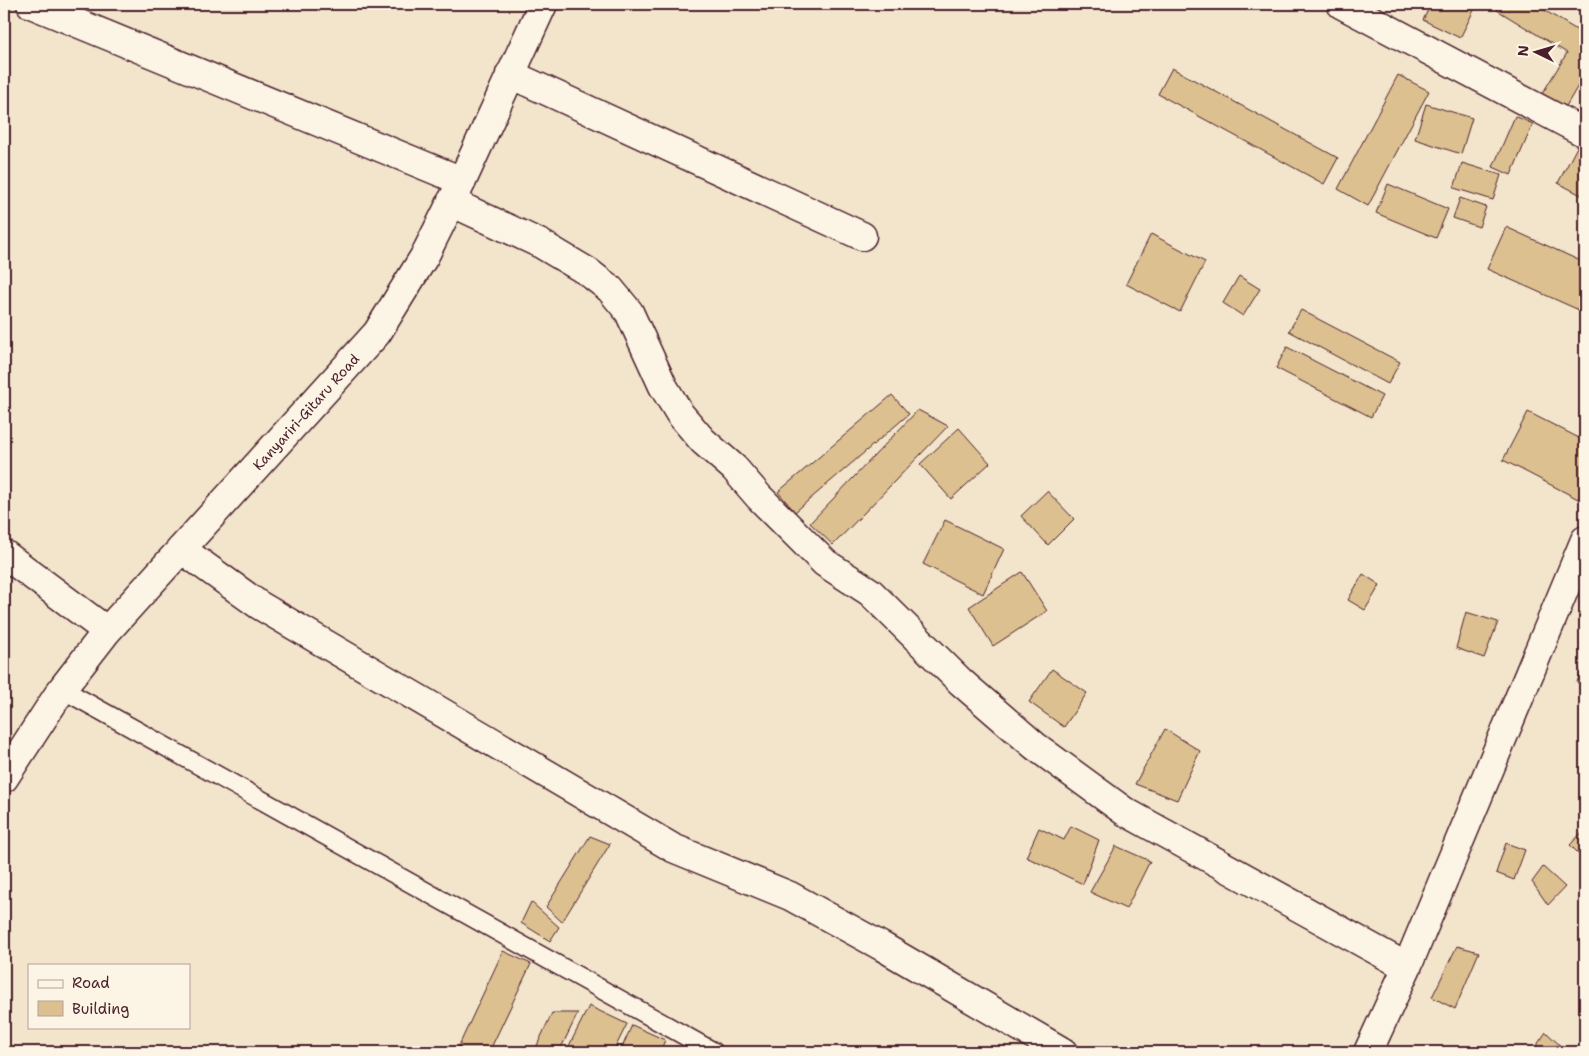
<svg xmlns="http://www.w3.org/2000/svg" width="1589" height="1056" font-family="'Shantell Sans',sans-serif">
  <style>
    .building { fill: #dcc090; stroke: #4a1f2b }
    .lines { fill: none; stroke-linecap: round; stroke-linejoin: round }
    .service-casing { stroke: #4a1f2b; stroke-width: 21 }
    .minor-casing { stroke: #4a1f2b; stroke-width: 31 }
    .service { stroke: #fcf5e5; stroke-width: 18 }
    .minor { stroke: #fcf5e5; stroke-width: 28 }
    .labels { text-anchor: middle; stroke-width: 4.5; stroke-linejoin: round; paint-order: stroke }
    .street-label { font-size: 14px; fill: #4a1f2b; stroke: #fcf5e5 }
  </style>
  <rect width="100%" height="100%" fill="#f2e5cc"/>
  <filter id="ink" filterUnits="userSpaceOnUse"><feTurbulence type="fractalNoise" baseFrequency=".02" numOctaves="2"/><feDisplacementMap in="SourceGraphic" scale="10" xChannelSelector="R" yChannelSelector="G"/><feConvolveMatrix kernelMatrix="1 2 1 2 8 2 1 2 1" color-interpolation-filters="sRGB"/></filter>
  <g filter="url(#ink)">
    <path class="building" d="M1431 4H1477L1460 38 1423 20Z
      M1501 4H1534L1585 35V74L1562 113 1539 99 1567 53 1497 10Z
      M1172 68 1338 158 1324 184 1158 94Z
      M1398 75 1429 91 1368 206 1338 189Z
      M1426 104 1472 118 1461 154 1415 139Z
      M1515 116 1533 124 1511 175 1493 167Z
      M1578 145 1585 149V197L1558 183Z
      M1462 163 1501 175 1493 200 1454 188Z
      M1388 184 1448 209 1436 238 1376 213Z
      M1460 198 1486 207 1479 227 1453 218Z
      M1506 227 1585 263V296L1579 310 1487 269Z
      M1151 234 1205 262 1180 312 1126 284Z
      M1239 276 1260 289 1243 316 1223 303Z
      M1301 310 1400 362 1388 384 1289 331Z
      M1287 347 1382 396 1371 417 1276 368Z
      M892 395 909 414 795 512 778 492Z
      M918 410 948 426 833 545 810 523Z
      M1528 412 1585 441V486L1578 499 1503 460Z
      M959 428 990 463 951 499 920 464Z
      M1047 491 1074 519 1048 545 1021 516Z
      M945 520 1004 549 983 594 923 564Z
      M1022 572 1047 611 993 646 969 607Z
      M1363 574 1380 585 1365 610 1348 600Z
      M1466 612 1498 622 1484 658 1456 648Z
      M1585 662V689L1577 682Z
      M1052 669 1087 693 1064 727 1029 702Z
      M1165 729 1200 751 1177 800 1135 784Z
      M1071 826 1099 840 1083 884 1026 857 1039 828 1064 840Z
      M1585 829V860L1570 845Z
      M590 836 610 844 562 922 546 907Z
      M1506 843 1525 850 1514 880 1496 873Z
      M1116 846 1150 861 1126 909 1090 892Z
      M1543 867 1565 887 1548 905 1532 882Z
      M531 902 559 927 550 941 521 923Z
      M1457 946 1479 952 1455 1009 1432 997Z
      M503 951 531 964 489 1052H456Z
      M589 1006 627 1024 613 1052H566Z
      M552 1013H578L559 1052H534Z
      M632 1025 665 1040 660 1052H620Z
      M1546 1032 1567 1052H1532Z"/>
    <g class="lines">
      <g class="service-casing">
        <path id="service" d="M62 689 714 1052"/>
      </g>
      <g class="minor-casing">
        <path id="minor" d="M31 4 462 181
          M1341 4 1585 133
          M510 74 862 236
          M451 202 541 244 588 272 610 289 629 312 663 386 680 414 703 441 734 468 759 497 825 563 870 592 961 682 1035 746 1124 811 1407 967
          M181 549 259 605 673 848 790 896 883 947 1063 1052
          M4 554 107 631
          M4 778 62 689 107 631 377 333 424 257 462 181 543 4
          M1368 1052 1407 967 1585 540"/>
      </g>
      <use href="#service" class="service"/>
      <use href="#minor" class="minor"/>
    </g>
  </g>
  <g class="labels">
    <g class="street-label">
      <text transform="translate(306 412) rotate(-48)" y="5">Kanyariri-Gitaru Road</text>
    </g>
  </g>
  <rect width="1589" height="1056" fill="none" stroke="#fcf5e5" stroke-width="20"/>
  <rect x="10" y="10" width="1569" height="1036" fill="none" stroke="#4a1f2b" stroke-width="2" filter="url(#ink)"/>
  <rect x="28" y="964" width="162" height="65" fill="#fcf5e5" stroke="#b59f9b"/>
  <rect x="38" y="980" width="25" height="8" fill="#fcf5e5" stroke="#b59f9b"/>
  <text x="72" y="988" font-size="15" fill="#4a1f2b">Road</text>
  <rect x="38" y="1001" width="25" height="15" fill="#dcc090" stroke="#b59f9b"/>
  <text x="72" y="1014" font-size="15" fill="#4a1f2b">Building</text>
  <g transform="translate(1536 52) rotate(275)" stroke="#fcf5e5" stroke-width="4" paint-order="stroke">
  <path d="M0-4L9 19L0 12L-9 19Z" fill="#4a1f2b"/>
  <text y="-8" font-size="14" font-weight="bold" text-anchor="middle" fill="#4a1f2b">N</text>
  </g>
</svg>
